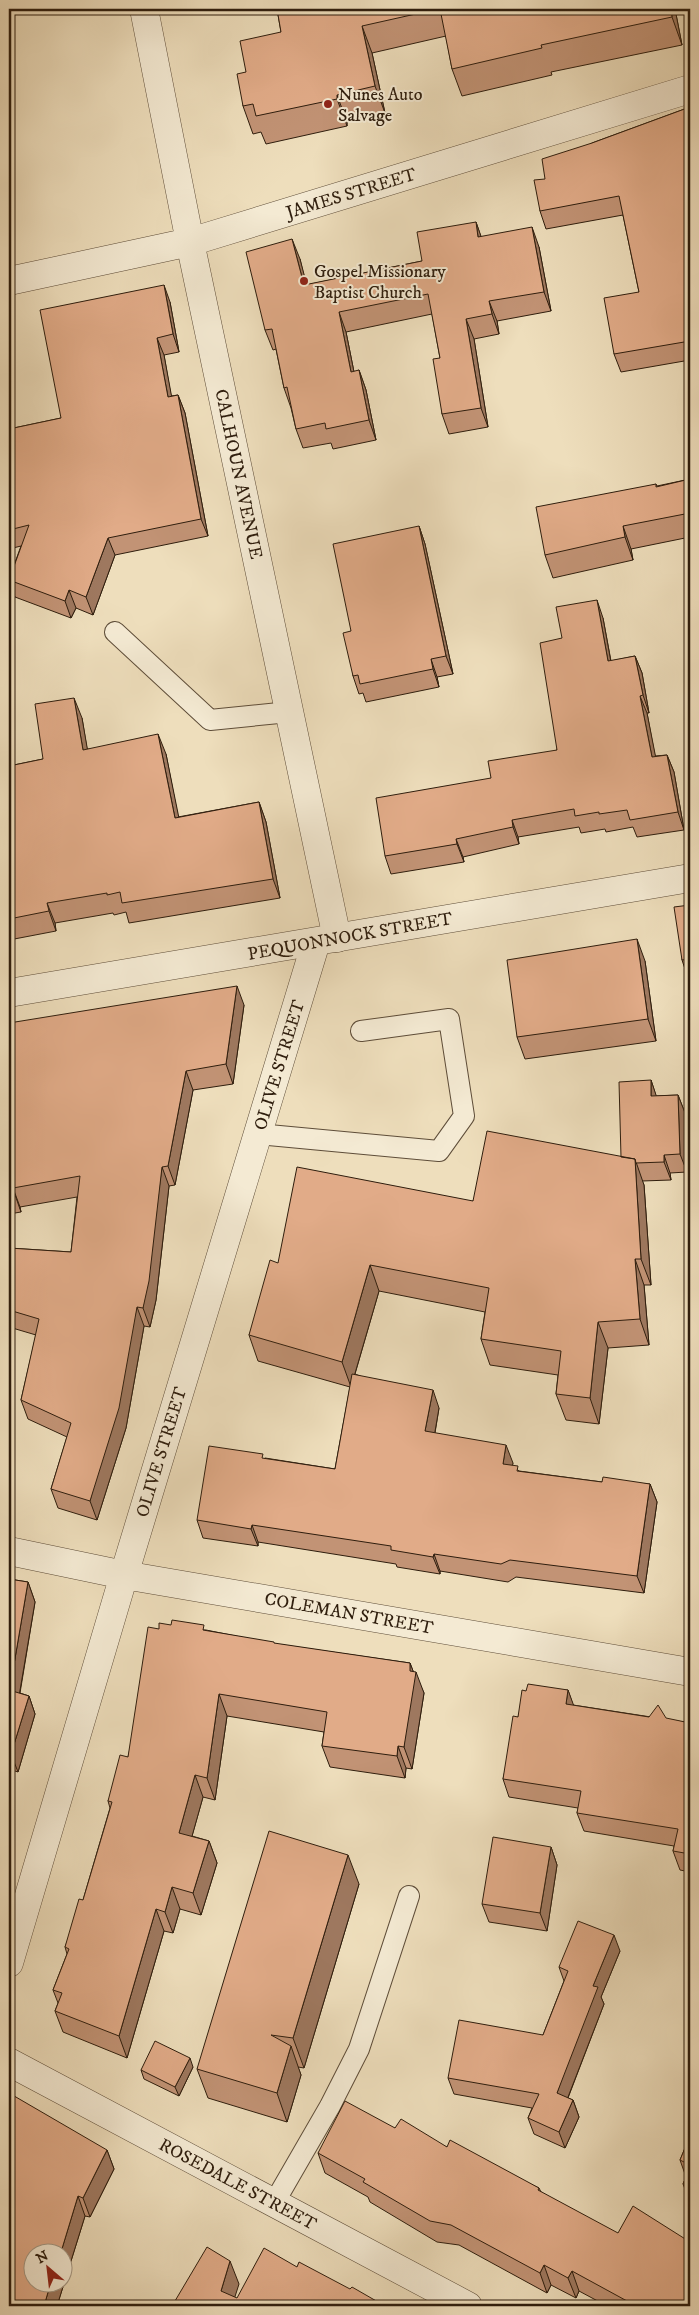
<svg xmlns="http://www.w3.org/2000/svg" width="699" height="2315" font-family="'IM FELL DW Pica',serif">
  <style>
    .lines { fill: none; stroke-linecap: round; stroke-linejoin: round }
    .service-casing { stroke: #5e4d39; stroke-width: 22 }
    .minor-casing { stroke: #5e4d39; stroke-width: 29 }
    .tertiary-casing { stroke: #5e4d39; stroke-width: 29 }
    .service { stroke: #f4ead3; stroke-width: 20 }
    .minor { stroke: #f4ead3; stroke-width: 28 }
    .tertiary { stroke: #f4ead3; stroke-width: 28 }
    .wall { fill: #c29375; stroke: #2e1d0d }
    .shaded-wall { fill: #9e785f; stroke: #2e1d0d }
    .building { fill: #e1ab88; stroke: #2e1d0d }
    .poi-dot { fill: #8f2418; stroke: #f4ead3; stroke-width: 2 }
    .labels { text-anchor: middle; stroke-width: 4; stroke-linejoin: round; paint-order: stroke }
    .poi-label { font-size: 18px; fill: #2e1d0d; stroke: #f4ead3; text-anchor: start }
    .street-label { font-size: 18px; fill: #2e1d0d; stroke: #f4ead3 }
  </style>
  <rect width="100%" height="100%" fill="#eedebc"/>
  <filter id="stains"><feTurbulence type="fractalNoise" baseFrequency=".004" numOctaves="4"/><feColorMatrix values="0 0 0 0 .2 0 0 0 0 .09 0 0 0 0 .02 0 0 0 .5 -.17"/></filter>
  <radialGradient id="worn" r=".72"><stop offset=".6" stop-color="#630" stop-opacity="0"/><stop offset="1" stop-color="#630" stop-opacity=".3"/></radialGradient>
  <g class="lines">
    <g class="service-casing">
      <path id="service" d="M115 632 210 720 289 712
        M258 1134 439 1151 464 1116 449 1019 361 1031
        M274 2203 330 2106 359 2049 409 1896"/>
    </g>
    <g class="minor-casing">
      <path id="minor" d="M144 9 190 242 337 938
        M9 281 190 242 690 89
        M9 1551 124 1575 690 1672
        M9 1963 124 1575 316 942
        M9 2062 468 2306"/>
    </g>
    <g class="tertiary-casing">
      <path id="tertiary" d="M9 993 690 878"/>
    </g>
    <use href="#service" class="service"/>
    <use href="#minor" class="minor"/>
    <use href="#tertiary" class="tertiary"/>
  </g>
  <path class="wall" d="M277 9H675L682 45 551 72 552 75 462 96 452 69 446 36 372 53 385 113 347 122V126L266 144 261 132 253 134 243 106 246 72 281 32Z
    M690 107V360L621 372 614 354 639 292 623 215 546 229 540 211 545 179 592 143Z
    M476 222 481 237 539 247 551 311 497 321 499 334 474 339 488 427 449 434 442 414 440 358 432 314 346 332 354 372 359 370 366 390 376 440 333 449 331 443 303 448 296 429 291 408 284 388 276 349 273 350 265 330 300 259 306 285 422 261Z
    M170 302 179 352 164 355 171 396 178 395 185 413 208 536 115 555 93 615 76 608 71 618 15 597 9 579 21 546 9 549V429L61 418Z
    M690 479V537L631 549 633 560 553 578 545 555 656 484 657 486Z
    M419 526 425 544 453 674 437 677 439 687 366 702 363 693 359 694 353 676 351 631Z
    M603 618 611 661 635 656 642 673 649 713H647L655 756 667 755 674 772 684 830 637 837 633 827 606 832 605 829 581 833 579 827 518 837 519 844 463 857 464 862 391 874 385 856 491 778 557 750 562 638Z
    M82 718 87 749 166 754 178 817 259 802 266 822 280 898 129 923 126 912 114 915 113 913 55 923 56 931 9 940V766L43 759Z
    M690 905V981H689L682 960Z
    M645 961 656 1041 525 1059 517 1037Z
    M244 1005 233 1084 193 1090 175 1185 169 1186 156 1300 150 1327 144 1326 126 1428 97 1520 58 1508 51 1489 67 1437 28 1419 21 1400 36 1335 9 1327V1248L71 1252 77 1197 20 1207 21 1212 9 1214V1023Z
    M651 1080 656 1096 678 1095 685 1113 687 1172 670 1173 671 1180 642 1181 644 1185 651 1285H644L649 1345 608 1348 599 1424 566 1420 556 1394 558 1375 490 1365 481 1339 485 1312 379 1291 355 1374 439 1408 435 1433 513 1463 512 1465 519 1471 602 1482 650 1484 657 1502 644 1593 516 1577 508 1582 440 1571V1574L397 1567 396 1564 258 1542V1546L203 1538 197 1520 265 1458 335 1469 350 1387 258 1361 249 1335 278 1263 473 1201 621 1157Z
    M9 1579 28 1582 35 1602 20 1693 29 1696 35 1714 18 1772 9 1769Z
    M159 1629 206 1630 275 1644 410 1663 413 1671 424 1693 412 1769 406 1768 405 1778 330 1767 322 1746 324 1732 227 1716 215 1800 203 1797 192 1836 209 1841 217 1863 201 1915 180 1909 173 1933 164 1931 127 2058 63 2032 55 2011 58 2003 53 1990 67 1954 65 1947 83 1900 110 1808 108 1801 128 1757Z
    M568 1690 573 1705 690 1723V1872L680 1870 673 1851 674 1846 584 1831 577 1813 578 1808 509 1797 503 1779 518 1717 526 1691Z
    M551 1847 557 1865 547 1931 489 1922 482 1904Z
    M359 1884 304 2068 298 2067 301 2075 287 2122 208 2098 197 2069Z
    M620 1951 601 1997 604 2004 568 2098 573 2100 579 2117 565 2148 534 2134 528 2118 532 2108 454 2094 448 2078 543 2035 564 1981 559 1967Z
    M193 2067 179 2096 144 2079 141 2070Z
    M395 2128 447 2147 539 2188 541 2192 690 2306H607L579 2291 576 2298 551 2285 547 2293 459 2245 437 2242 370 2202 368 2197 325 2173 318 2153Z
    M690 2136V2202L683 2184 686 2177 680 2160Z
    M107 2150 114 2169 90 2217 85 2216 57 2306H9Z"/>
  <path class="shaded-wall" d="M671 9H675L682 45 672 17Z
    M362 26 372 53 385 113 375 86Z
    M337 95 347 122V126L337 99Z
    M476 222 483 242 478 237Z
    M532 227 539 247 551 311 544 292Z
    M292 239 300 259 312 305 304 285Z
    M164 285 170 302 179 352 173 334Z
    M489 301 497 321 499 334 492 314Z
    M339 312 346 332 358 392 351 372Z
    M466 319 474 339 488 427 481 408Z
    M157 338 164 355 175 415 168 397Z
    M359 370 366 390 376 440 369 420Z
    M178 395 185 413 208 536 201 519Z
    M419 526 425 544 453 674 446 656Z
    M623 526 631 549 633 560 625 537Z
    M108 538 115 555 93 615 86 597Z
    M69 590 76 608 71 618 65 601Z
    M597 600 603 618 614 679 608 661Z
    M635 656 642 673 649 713 643 695Z
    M431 659 437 677 439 687 433 669Z
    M640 696 647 713 659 774 652 757Z
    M74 698 82 718 91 770 83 750Z
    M158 734 166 754 183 838 175 818Z
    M667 755 674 772 684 830 678 812Z
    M259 802 266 822 280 898 273 879Z
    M512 820 518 837 519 844 513 827Z
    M456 839 463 857 464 862 457 844Z
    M47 903 55 923 56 931 49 911Z
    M637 939 645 961 656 1041 648 1019Z
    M237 986 244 1005 233 1084 226 1064Z
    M186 1071 193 1090 175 1185 168 1166Z
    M651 1080 657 1098 651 1096Z
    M678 1095 685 1113 687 1172 680 1154Z
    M664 1155 670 1173 671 1180 664 1162Z
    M635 1159 644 1185 651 1285 641 1259Z
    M162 1167 169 1186 156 1300 150 1327 143 1308Z
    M13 1188 20 1207 21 1212 14 1192Z
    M635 1259 644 1285 649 1345 640 1319Z
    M370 1265 379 1291 351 1387 342 1362Z
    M137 1307 144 1326 126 1428 97 1520 90 1501Z
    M598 1322 608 1348 599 1424 590 1398Z
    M433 1390 439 1408 432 1449 425 1431Z
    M9 1399 11 1404 9 1412Z
    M506 1445 513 1463 510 1481 503 1464Z
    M650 1484 657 1502 644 1593 637 1576Z
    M252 1525 258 1542V1546L251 1529Z
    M434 1554 440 1571V1574L433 1557Z
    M28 1582 35 1602 17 1708 10 1688Z
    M410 1663 415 1676 416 1672 424 1693 412 1769 404 1747Z
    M568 1690 575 1709 566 1704Z
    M219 1694 227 1716 215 1800 207 1778Z
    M29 1696 35 1714 18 1772 11 1754Z
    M398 1746 406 1768 405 1778 397 1756Z
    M195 1775 203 1797 187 1854 179 1833Z
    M209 1841 217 1863 201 1915 193 1893Z
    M551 1847 557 1865 547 1931 540 1913Z
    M348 1855 359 1884 304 2068 293 2038Z
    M172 1887 180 1909 173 1933 165 1912Z
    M156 1909 164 1931 127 2058 119 2036Z
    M614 1935 620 1951 601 1997 604 2004 563 2110 557 2093 593 1986Z
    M291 2046 301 2075 287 2122 277 2093Z
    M190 2058 193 2067 179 2096 175 2087Z
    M573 2100 579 2117 565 2148 559 2132Z
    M107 2150 114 2169 90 2217 83 2198Z
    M78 2196 85 2216 57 2306H44L51 2282H62V2252H61Z
    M230 2261 239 2284 232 2306 221 2291Z
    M544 2265 551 2285 547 2293 540 2273Z
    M572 2271 579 2291 576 2298 568 2278Z"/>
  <path class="building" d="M277 9H438L362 26 375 86 337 95V99L256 116 253 104 243 106 237 74 246 72 240 41 281 32Z
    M440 9H671L672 17 541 45 542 48 452 69Z
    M690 107V341L614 354 604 298 639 292 619 196 540 211 534 180 545 179 542 159 592 143Z
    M476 222 478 237 532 227 544 292 489 301 492 314 466 319 481 408 442 414 433 359 440 358 428 294 339 312 351 372 359 370 369 420 326 429 325 423 296 429 287 387 284 388 272 329 265 330 246 252 292 239 304 285 422 261 417 232Z
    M164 285 173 334 157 338 168 397 178 395 201 519 108 538 86 597 69 590 65 601 9 580 29 525 9 530V429L61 418 40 310Z
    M690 479V513L623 526 625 537 545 555 536 507 656 484V487Z
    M419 526 446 656 431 659 433 669 360 684 358 675 353 676 343 633 351 631 333 544Z
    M597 600 608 661 635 656 643 695 640 696 652 757 667 755 678 812 630 820 627 810 599 814V812L575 816 574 809 512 820 513 827 456 839 457 844 385 856 376 798 491 778 488 761 557 750 540 643 562 638 556 607Z
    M74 698 83 750 158 734 175 818 259 802 273 879 122 903 120 892 107 895V893L47 903 49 911 9 919V766L43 759 35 704Z
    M690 905V959L682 960 674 907Z
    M637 939 648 1019 517 1037 507 960Z
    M237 986 226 1064 186 1071 168 1166 162 1167 149 1281 143 1308 137 1307 119 1408 90 1501 51 1489 71 1423 21 1400 39 1319 9 1310V1248L71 1252 80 1176 13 1188 14 1192 9 1193V1023Z
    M651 1080V1096L678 1095 680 1154 664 1155V1162L636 1163 635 1159 621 1157 619 1082Z
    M487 1131 635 1159 641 1259H635L640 1319 598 1322 590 1398 556 1394 561 1351 481 1339 489 1288 370 1265 342 1362 249 1335 270 1260 278 1263 297 1167 473 1201Z
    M690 1357V1386L686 1358Z
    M352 1374 433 1390 425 1431 506 1445 503 1464 518 1466 517 1471 602 1482 603 1477 650 1484 637 1576 510 1560 501 1564 434 1554 433 1557 391 1550V1546L252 1525 251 1529 197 1520 209 1446 263 1454 262 1458 335 1469Z
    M9 1579 28 1582 10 1688H9Z
    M172 1620 204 1625 203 1630 274 1642V1643L410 1663V1671L416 1672 404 1747 398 1746 397 1756 322 1746 327 1712 219 1694 207 1778 195 1775 179 1833 209 1841 193 1893 172 1887 165 1912 156 1909 119 2036 55 2011 62 1993 53 1990 69 1949 65 1947 79 1899 83 1900 112 1802 108 1801 120 1755 128 1757 148 1627 159 1629V1623L171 1625Z
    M528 1684 568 1690 566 1704 649 1717 658 1705 666 1718 690 1723V1854L673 1851 678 1829 577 1813 581 1791 503 1779 513 1716 518 1717 522 1690 526 1691Z
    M9 1690 29 1696 11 1754 9 1753Z
    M269 1831 348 1855 293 2038 271 2035 291 2046 277 2093 197 2069Z
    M493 1837 551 1847 540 1913 482 1904Z
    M578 1921 614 1935 593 1986 598 1987 557 2093 573 2100 559 2132 528 2118 539 2094 448 2078 459 2020 543 2035 568 1971 559 1967Z
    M155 2041 190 2058 175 2087 141 2070Z
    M9 2093 107 2150 83 2198 78 2196 61 2252H32V2282H51L44 2306H9Z
    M345 2101 395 2128 401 2119 447 2147 450 2140 539 2188 538 2190 618 2233 633 2206 690 2242V2306H624L627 2301 572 2271 568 2278 544 2265 540 2273 451 2225 430 2221 363 2182 365 2179 318 2153Z
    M690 2136V2165L680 2160Z
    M690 2168V2187L683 2184Z
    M207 2247 230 2261 221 2291 237 2298 264 2248 297 2267 299 2262 350 2289 352 2287 385 2306H172Z"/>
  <g class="poi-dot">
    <circle cx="328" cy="104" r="5"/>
    <circle cx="304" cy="281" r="5"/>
  </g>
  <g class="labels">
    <g class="poi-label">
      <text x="338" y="100">Nunes Auto<tspan x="338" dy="21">Salvage</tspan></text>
      <text x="314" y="277">Gospel Missionary<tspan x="314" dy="21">Baptist Church</tspan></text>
    </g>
    <g class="street-label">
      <text transform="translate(351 193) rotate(-17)" y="6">JAMES STREET</text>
      <text transform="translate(239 474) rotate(78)" y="6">CALHOUN AVENUE</text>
      <text transform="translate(350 936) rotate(-10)" y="6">PEQUONNOCK STREET</text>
      <text transform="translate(279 1065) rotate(-73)" y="6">OLIVE STREET</text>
      <text transform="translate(161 1452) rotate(-73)" y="6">OLIVE STREET</text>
      <text transform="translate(349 1613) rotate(10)" y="6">COLEMAN STREET</text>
      <text transform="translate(238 2184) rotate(28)" y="6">ROSEDALE STREET</text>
    </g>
  </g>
  <rect width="699" height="2315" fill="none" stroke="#eedebc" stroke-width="30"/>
  <rect x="10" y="10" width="679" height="2295" fill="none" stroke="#2e1d0d" stroke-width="2.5"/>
  <rect x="15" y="15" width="669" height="2285" fill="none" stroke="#2e1d0d"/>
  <g transform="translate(48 2268) rotate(332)"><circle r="24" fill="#f4ead3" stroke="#a59884"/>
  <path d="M0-4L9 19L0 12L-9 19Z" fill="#8f2418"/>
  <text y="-8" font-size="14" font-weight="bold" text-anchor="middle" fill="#2e1d0d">N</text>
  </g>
  <rect width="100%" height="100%" filter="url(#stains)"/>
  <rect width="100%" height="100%" fill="url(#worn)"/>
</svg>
